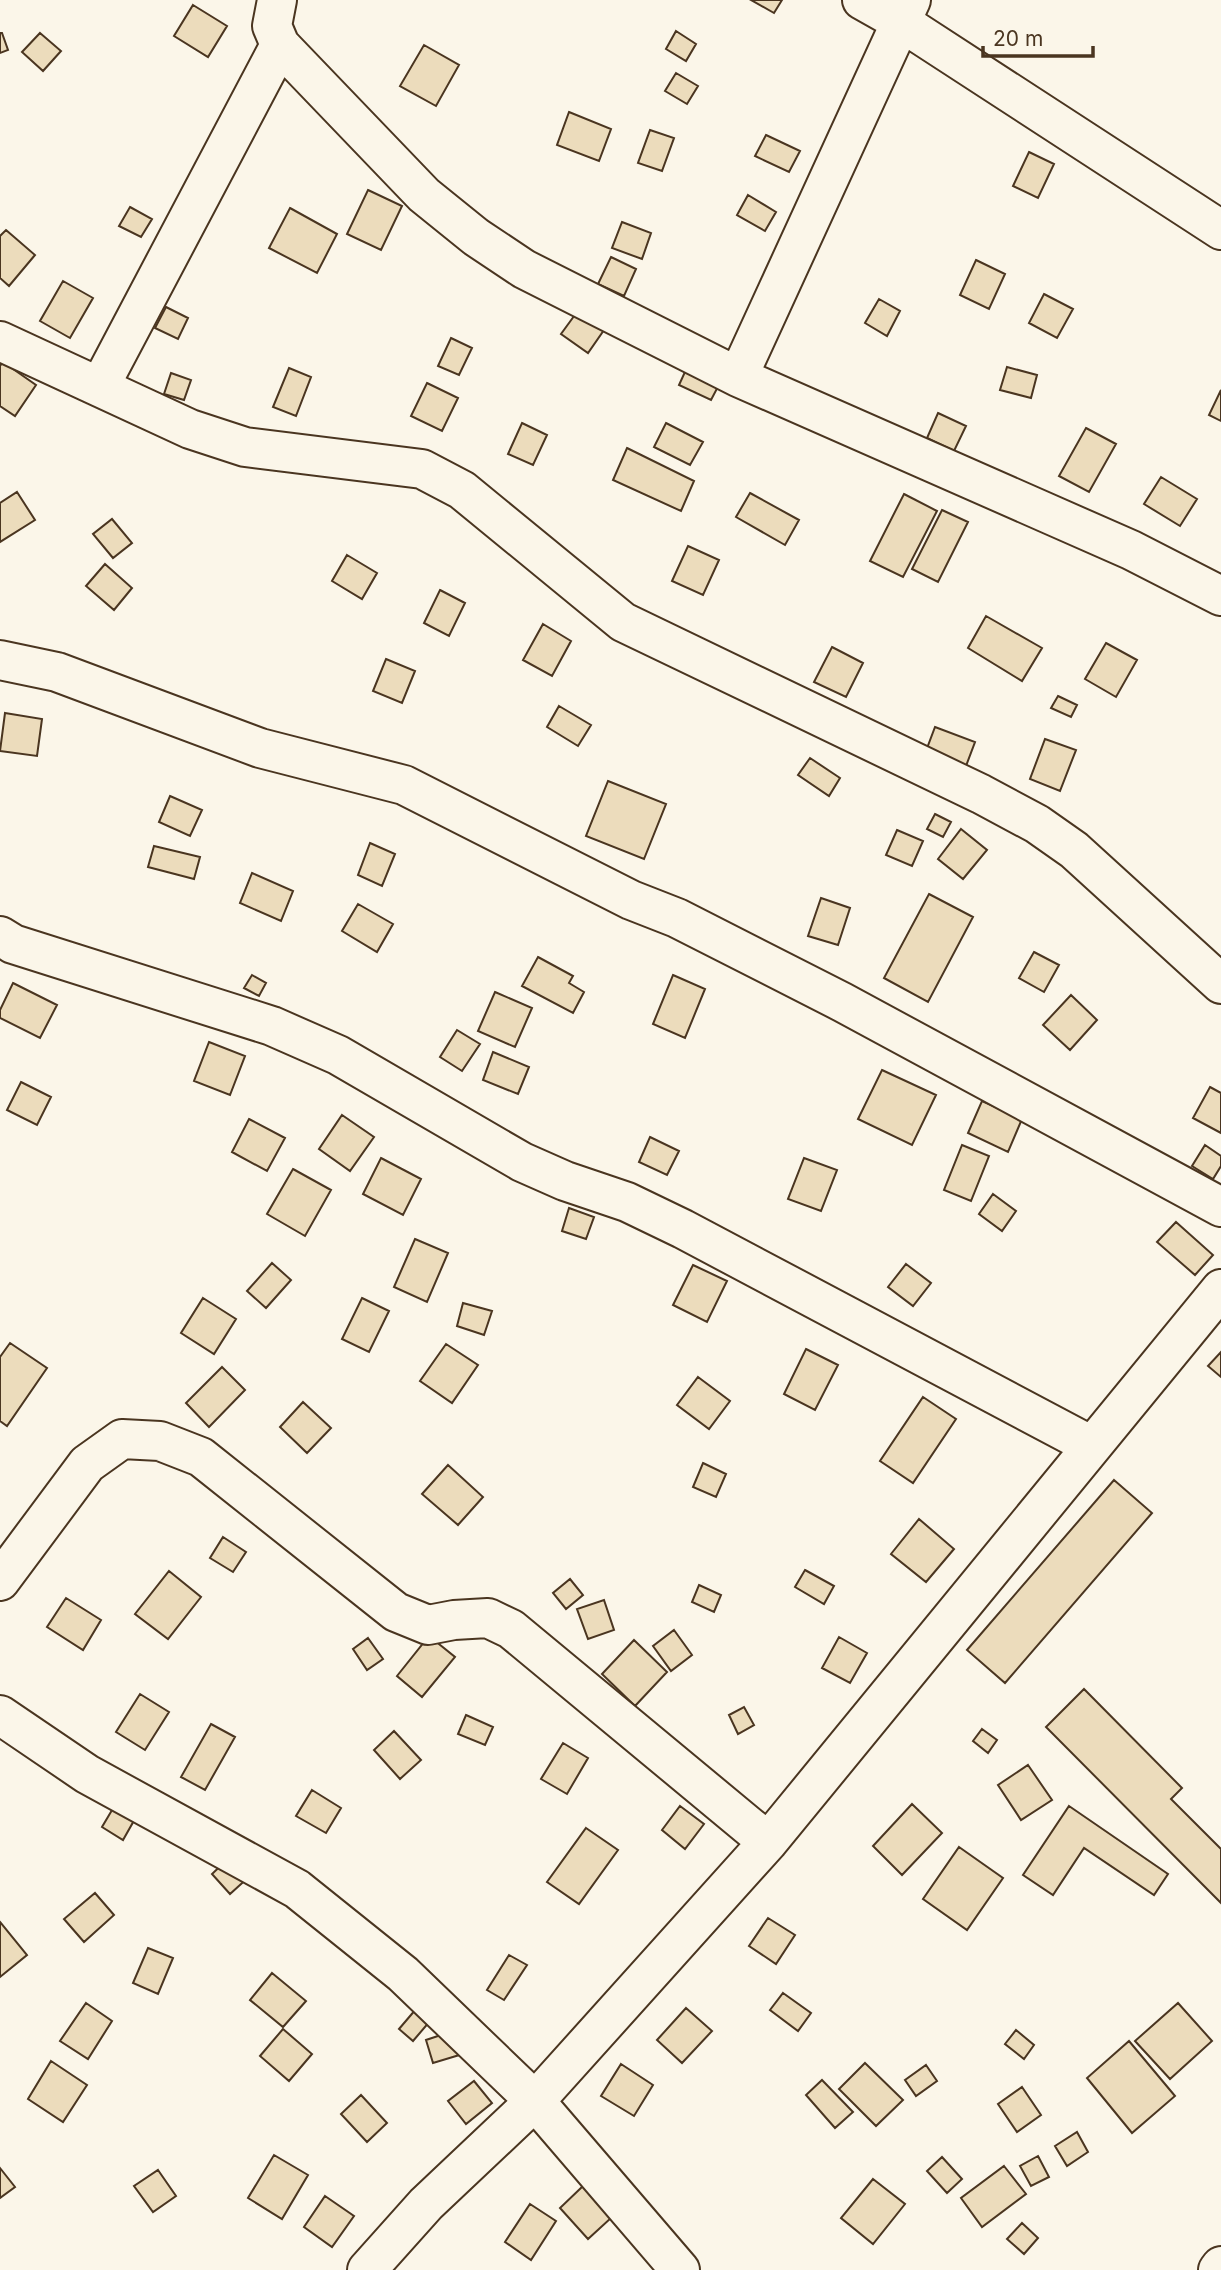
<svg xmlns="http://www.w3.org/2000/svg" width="1221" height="2270" font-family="Inter,sans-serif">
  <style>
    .building { fill: #ecdcbc; stroke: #4a3520; stroke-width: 2 }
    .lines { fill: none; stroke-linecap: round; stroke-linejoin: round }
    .minor-casing { stroke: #4a3520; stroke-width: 42 }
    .minor { stroke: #fbf6e9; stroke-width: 38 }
  </style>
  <rect width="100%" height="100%" fill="#fbf6e9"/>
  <path class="building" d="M751 0H782L774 13Z
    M193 5 227 26 208 57 174 36Z
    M676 31 696 44 686 61 666 49Z
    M0 33H2L8 50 0 53Z
    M40 33 61 51 43 71 22 52Z
    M424 45 459 65 436 106 400 86Z
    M676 73 698 86 687 104 665 91Z
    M569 112 611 129 599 161 557 145Z
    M650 130 674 138 662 171 638 163Z
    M766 135 800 151 789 172 755 156Z
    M1029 152 1054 164 1038 198 1013 186Z
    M368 190 402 206 381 250 347 234Z
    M748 195 776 212 765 231 737 215Z
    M130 207 152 219 141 237 119 226Z
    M290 208 337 234 317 273 269 248Z
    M622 222 651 233 642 259 612 248Z
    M6 230 35 255 9 286 0 278V236Z
    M611 257 636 269 624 296 598 284Z
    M976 260 1005 274 989 309 960 295Z
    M63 281 93 298 70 338 40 321Z
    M1044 294 1073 309 1057 338 1029 323Z
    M879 299 900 311 887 336 865 323Z
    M166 307 188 318 178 339 155 328Z
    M577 312 604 330 588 353 561 334Z
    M451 338 472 348 459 375 438 366Z
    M3 362 36 385 15 416 0 406V366Z
    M689 363 722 379 711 400 679 385Z
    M1007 367 1037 375 1031 398 1000 390Z
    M289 368 311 377 296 416 273 407Z
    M171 373 191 380 184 400 164 394Z
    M427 383 458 398 442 431 411 416Z
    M1221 390V421L1209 415Z
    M938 413 966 426 954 451 927 438Z
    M522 423 547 435 533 465 508 454Z
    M666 423 703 442 690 465 654 447Z
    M1086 428 1116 444 1089 492 1059 476Z
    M627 448 694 481 681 511 613 480Z
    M1161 477 1197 499 1180 526 1144 504Z
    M17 492 35 520 0 542V503Z
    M750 493 799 520 785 545 736 517Z
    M904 494 937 511 903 577 870 561Z
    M942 510 968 522 938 582 912 569Z
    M112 519 132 543 113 558 93 534Z
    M688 546 719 560 703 595 672 581Z
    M347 555 377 573 362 599 332 581Z
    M105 564 132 588 114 610 86 586Z
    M440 590 465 603 449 636 424 623Z
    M986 616 1042 648 1022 681 968 648Z
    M543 624 571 641 552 676 523 660Z
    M1106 643 1137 660 1116 697 1085 679Z
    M832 647 863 663 846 697 814 682Z
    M386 659 415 671 402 703 373 691Z
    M1058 696 1077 705 1071 717 1051 708Z
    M559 706 591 725 578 746 547 727Z
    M5 713 42 719 37 756 0 751Z
    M935 727 975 742 966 766 926 751Z
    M1045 739 1076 750 1060 791 1030 779Z
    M810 758 840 778 829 796 798 775Z
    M608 781 666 804 644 859 586 836Z
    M170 796 202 810 190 836 159 822Z
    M935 814 951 822 943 837 927 829Z
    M961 829 987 850 963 879 938 859Z
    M897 830 923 841 912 866 886 855Z
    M370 843 395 854 382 886 358 875Z
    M154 846 200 857 194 879 148 867Z
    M252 873 293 891 281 921 240 903Z
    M929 894 973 917 928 1002 884 978Z
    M821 898 850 908 838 945 808 936Z
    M358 904 393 924 377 952 342 931Z
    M1034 952 1059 965 1044 992 1019 978Z
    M538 957 573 976 569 983 584 992 573 1013 522 986Z
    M252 975 266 983 259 996 244 988Z
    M673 975 705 989 685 1038 653 1024Z
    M13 983 57 1005 40 1038 0 1018V1010Z
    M495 992 532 1008 515 1047 478 1031Z
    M1071 995 1097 1020 1070 1050 1043 1025Z
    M457 1030 480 1044 462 1071 440 1057Z
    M209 1042 245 1056 230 1095 194 1081Z
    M493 1052 529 1067 518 1094 483 1080Z
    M882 1070 936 1095 912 1145 858 1119Z
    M21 1082 51 1097 37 1125 7 1110Z
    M1210 1087 1221 1093V1133L1193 1118Z
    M982 1101 1022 1119 1008 1152 968 1133Z
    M342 1115 374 1137 350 1171 319 1149Z
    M249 1119 285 1138 267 1171 232 1152Z
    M650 1137 679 1151 667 1175 639 1162Z
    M962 1145 989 1156 971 1201 944 1190Z
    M1205 1145 1221 1156V1166L1213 1179 1192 1166Z
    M381 1158 421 1179 403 1215 363 1194Z
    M804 1158 837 1170 821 1211 788 1199Z
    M293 1169 331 1190 305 1236 267 1214Z
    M993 1194 1016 1211 1002 1231 979 1214Z
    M569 1208 594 1217 586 1239 562 1231Z
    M1176 1222 1213 1255 1195 1275 1157 1242Z
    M415 1239 448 1253 427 1302 394 1287Z
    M272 1263 291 1280 266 1308 247 1291Z
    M906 1264 931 1283 913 1306 888 1287Z
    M693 1265 727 1281 707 1322 673 1305Z
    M203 1298 236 1319 214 1354 181 1333Z
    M362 1298 389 1311 369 1352 342 1339Z
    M463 1303 492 1311 484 1335 457 1326Z
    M10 1343 47 1368 7 1426 0 1421V1357Z
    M446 1344 478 1365 452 1403 420 1381Z
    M806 1349 838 1365 815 1410 784 1394Z
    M1221 1352V1377L1208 1366Z
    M222 1367 245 1390 209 1427 186 1403Z
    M698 1377 730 1401 709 1429 677 1405Z
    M923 1397 956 1419 913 1483 880 1461Z
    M303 1402 331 1428 307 1453 280 1427Z
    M703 1463 726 1474 716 1497 693 1487Z
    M448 1465 483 1497 458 1525 422 1494Z
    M1114 1480 1152 1513 1005 1683 967 1650Z
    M919 1519 954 1549 926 1582 891 1554Z
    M223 1537 246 1552 233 1572 210 1558Z
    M805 1570 834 1586 824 1604 795 1587Z
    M169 1571 201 1597 168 1639 135 1614Z
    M570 1579 583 1595 566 1609 553 1593Z
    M699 1585 721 1595 714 1612 692 1602Z
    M66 1598 101 1620 83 1650 47 1627Z
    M604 1600 614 1630 588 1639 577 1609Z
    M674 1630 692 1655 671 1671 653 1646Z
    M429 1636 455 1657 422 1697 397 1676Z
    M839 1637 867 1653 850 1683 822 1668Z
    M368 1638 383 1659 367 1670 353 1649Z
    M634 1640 667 1672 635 1706 602 1674Z
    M1084 1689 1182 1788 1171 1799 1221 1849V1903L1046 1727Z
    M140 1694 169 1712 145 1750 116 1732Z
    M744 1707 754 1725 738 1734 729 1715Z
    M466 1715 493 1727 485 1745 458 1734Z
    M211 1724 235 1737 205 1790 181 1777Z
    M982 1729 997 1740 988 1753 973 1741Z
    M394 1731 421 1760 400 1779 374 1750Z
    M563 1743 588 1758 567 1794 541 1779Z
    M1028 1765 1052 1800 1021 1820 998 1785Z
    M312 1790 341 1808 326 1833 296 1816Z
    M912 1804 942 1833 902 1875 873 1846Z
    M115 1805 136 1817 123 1840 102 1827Z
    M680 1806 704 1824 685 1849 662 1830Z
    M1069 1806 1168 1874 1154 1895 1084 1848 1053 1895 1023 1875Z
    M586 1828 618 1850 579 1904 547 1882Z
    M959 1847 1003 1878 967 1930 923 1899Z
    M232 1855 251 1875 230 1894 212 1874Z
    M95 1893 114 1915 84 1942 64 1919Z
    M768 1918 795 1935 776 1964 749 1946Z
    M0 1922 27 1955 0 1977Z
    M148 1948 173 1958 158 1994 133 1983Z
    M509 1955 527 1965 504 2000 487 1990Z
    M272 1973 306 2001 283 2027 250 2000Z
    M783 1993 811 2013 798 2031 770 2010Z
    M422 2002 436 2014 413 2041 399 2029Z
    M86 2003 112 2021 88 2059 60 2041Z
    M1178 2003 1212 2041 1170 2079 1135 2041Z
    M686 2008 712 2031 682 2063 657 2040Z
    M283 2029 312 2054 289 2081 260 2056Z
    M459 2029 466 2053 433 2063 426 2040Z
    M1016 2030 1034 2045 1024 2059 1005 2044Z
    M1129 2041 1175 2096 1132 2133 1087 2078Z
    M51 2061 87 2085 63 2122 28 2099Z
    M865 2063 903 2100 876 2126 839 2089Z
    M621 2064 653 2085 634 2116 601 2096Z
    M926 2065 937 2081 916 2096 905 2080Z
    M822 2080 853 2112 835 2128 806 2095Z
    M474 2081 492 2103 466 2124 448 2101Z
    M1022 2087 1041 2115 1017 2132 998 2104Z
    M361 2095 387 2123 367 2142 341 2114Z
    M1077 2132 1088 2152 1067 2166 1055 2146Z
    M274 2155 308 2175 282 2219 248 2198Z
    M1038 2156 1049 2177 1031 2186 1020 2166Z
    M942 2157 962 2179 947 2193 927 2171Z
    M1004 2166 1026 2194 982 2227 961 2198Z
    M0 2168 15 2187 0 2198Z
    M158 2170 176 2196 153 2212 134 2186Z
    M873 2179 905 2204 873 2244 841 2218Z
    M583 2186 611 2218 588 2239 560 2208Z
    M325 2196 354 2216 332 2247 304 2227Z
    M530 2204 556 2221 531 2260 505 2242Z
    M1022 2223 1038 2238 1024 2254 1007 2239Z"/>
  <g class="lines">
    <g class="minor-casing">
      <path id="minor" d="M277 0 272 26 280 45 424 195 476 237 524 269 738 377 1131 550 1221 596
        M862 0 901 22 1221 230
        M0 341 190 429 245 447 422 469 462 490 623 622 981 794 1037 824 1074 850 1221 984
        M738 377 911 0
        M100 386 280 45
        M0 660 57 672 260 748 404 785 631 900 677 918 842 1002 1221 1207
        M0 936 13 944 272 1026 338 1055 522 1162 565 1181 627 1202 683 1229 1092 1446
        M0 1581 87 1464 122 1439 160 1441 201 1457 396 1612 428 1625 454 1620 488 1618 511 1629 768 1842
        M0 1715 87 1774 297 1889 403 1974 535 2101 680 2270
        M367 2270 426 2204 535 2101 768 1842 1221 1289
        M1218 2270 1221 2266"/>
    </g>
    <use href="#minor" class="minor"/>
  </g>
  <path d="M983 46v10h110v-10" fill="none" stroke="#4a3520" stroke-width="3.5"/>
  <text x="993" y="46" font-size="21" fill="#4a3520" stroke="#fbf6e9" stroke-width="5" paint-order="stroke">20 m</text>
</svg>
